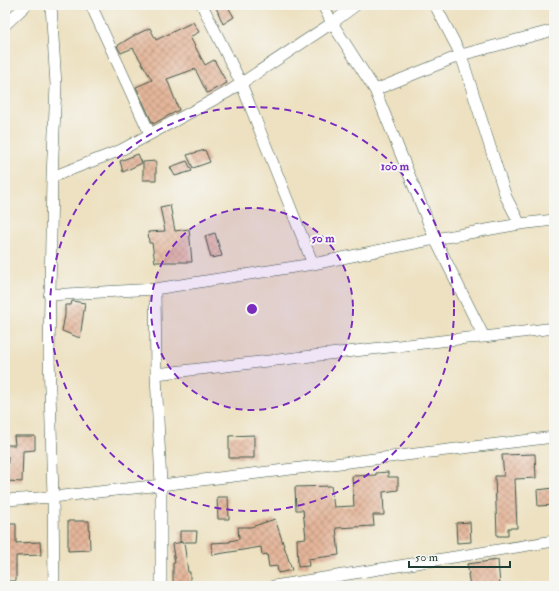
<svg xmlns="http://www.w3.org/2000/svg" width="559" height="591" font-family="'IM FELL Double Pica',serif">
  <style>
    .building { fill: url(#building-cross-hatch) }
    .lines { fill: none; stroke-linecap: round; stroke-linejoin: round }
    .street-casing { stroke: #3e5649; stroke-width: 12 }
    .street { stroke: #fff; stroke-width: 11 }
    .ring { fill: none; stroke: #7b2cbf; stroke-width: 2; stroke-dasharray: 7 5 }
    .centre { fill: #7b2cbf; stroke: #f6f6f2; stroke-width: 2 }
    .ring-label { font-size: 12px; text-anchor: middle; font-weight: bold; fill: #7b2cbf; stroke: #f6f6f2; stroke-width: 4; stroke-linejoin: round; paint-order: stroke }
  </style>
  <defs>
    <pattern id="building-cross-hatch" width="8" height="8" patternUnits="userSpaceOnUse"><rect width="8" height="8" fill="#e4b599"/><path d="M0 0l8 8M0 8l8-8" fill="none" stroke="#b8947e"/></pattern>
  </defs>
  <rect width="100%" height="100%" fill="#f6f6f2"/>
  <filter id="ink" filterUnits="userSpaceOnUse"><feTurbulence type="fractalNoise" baseFrequency=".025" numOctaves="2"/><feDisplacementMap in="SourceGraphic" scale="8" xChannelSelector="R" yChannelSelector="G"/><feConvolveMatrix kernelMatrix="1 2 1 2 8 2 1 2 1" color-interpolation-filters="sRGB"/></filter>
  <filter id="wash" filterUnits="userSpaceOnUse"><feTurbulence type="fractalNoise" baseFrequency=".012" numOctaves="4" result="noise"/><feDisplacementMap in="SourceGraphic" scale="16" xChannelSelector="R" yChannelSelector="G"/><feGaussianBlur stdDeviation="0.9" result="paint"/><feColorMatrix in="noise" values="0 0 0 0 0 0 0 0 0 0 0 0 0 0 0 0 0 1.4 0 .05"/><feComposite in="paint" operator="in"/></filter>
  <g filter="url(#wash)">
    <rect width="100%" height="100%" fill="#ede1c1"/>
    <g id="blocks">
      <path class="building" d="M215 5H227L234 17 223 24Z
        M193 22 199 32 190 37 205 65 214 60 227 83 207 93 195 69 167 79 179 110 153 124 136 87 152 80 133 48 121 53 117 46 133 36 150 28 156 40Z
        M205 150 210 162 193 168 187 155Z
        M138 154 142 163 123 172 120 161Z
        M156 161V180H143V162Z
        M187 161 192 171 175 176 170 167Z
        M170 205 175 231 189 229 192 262H155L152 243H149L148 232 165 231 160 207Z
        M215 233 222 256 211 258 205 236Z
        M72 301 85 303 80 338 62 331 65 315V305H71Z
        M254 435V458H229V436Z
        M14 436H35V450L23 451 22 482 7 481 8 456H5V445H15Z
        M535 454 536 478 515 479 517 528H508V536H497L495 476H504L502 455Z
        M388 472V477H398V490L383 492 384 515H373L374 526 336 528 339 555 308 559 309 566 298 567 297 539 306 538 303 510H296L295 487 331 486 334 507 354 506 352 476 376 475V473Z
        M554 488V505L538 506 537 490Z
        M217 497H228L229 519H218Z
        M275 519 292 570 278 573 277 566 269 567 267 554 262 555 261 547 212 555 211 543 230 542V541L239 539 238 527H251Z
        M68 521H89L90 550 68 551Z
        M470 522 471 542 457 543 456 523Z
        M5 524H16V543L40 542 41 555 16 556V581H5Z
        M180 531H197L196 542H184L188 572H190V585H173V563H175L172 544 183 542H180Z
        M498 560 500 586H470L468 574H469L467 564Z"/>
    </g>
  </g>
  <g filter="url(#ink)">
    <use href="#blocks" fill-opacity="0" stroke="#3e5649" stroke-width="1"/>
    <g class="lines">
      <g class="street-casing">
        <path id="street" d="M51 5 56 85 52 177 49 354 53 497 54 586
          M91 5 150 134
          M202 5 241 83 313 264
          M323 5 332 23 375 90 435 239 484 337
          M435 5 461 55 506 197 520 224
          M5 25 26 5
          M375 90 461 55 554 30
          M52 177 121 150 228 92 332 23 356 5
          M155 289 156 374
          M49 295 155 289 313 264 435 239 520 224 554 220
          M5 500 53 497 161 485 554 437
          M161 586V485L156 374 467 338 484 337 554 328
          M274 586 554 541"/>
      </g>
      <use href="#street" class="street"/>
    </g>
  </g>
  <circle cx="252" cy="309" r="101" fill="#7b2cbf" fill-opacity=".12"/>
  <g class="ring">
    <circle cx="252" cy="309" r="101"/>
    <circle cx="252" cy="309" r="202"/>
  </g>
  <circle cx="252" cy="309" r="6" class="centre"/>
  <g class="ring-label">
    <text x="395" y="170">100 m</text>
    <text x="323" y="242">50 m</text>
  </g>
  <rect width="559" height="591" fill="none" stroke="#f6f6f2" stroke-width="20"/>
  <path d="M409 561v6h101v-6" fill="none" stroke="#1f3d34" stroke-width="2"/>
  <text x="415" y="561" font-size="12" fill="#1f3d34" stroke="#f6f6f2" stroke-width="3" paint-order="stroke">50 m</text>
</svg>
